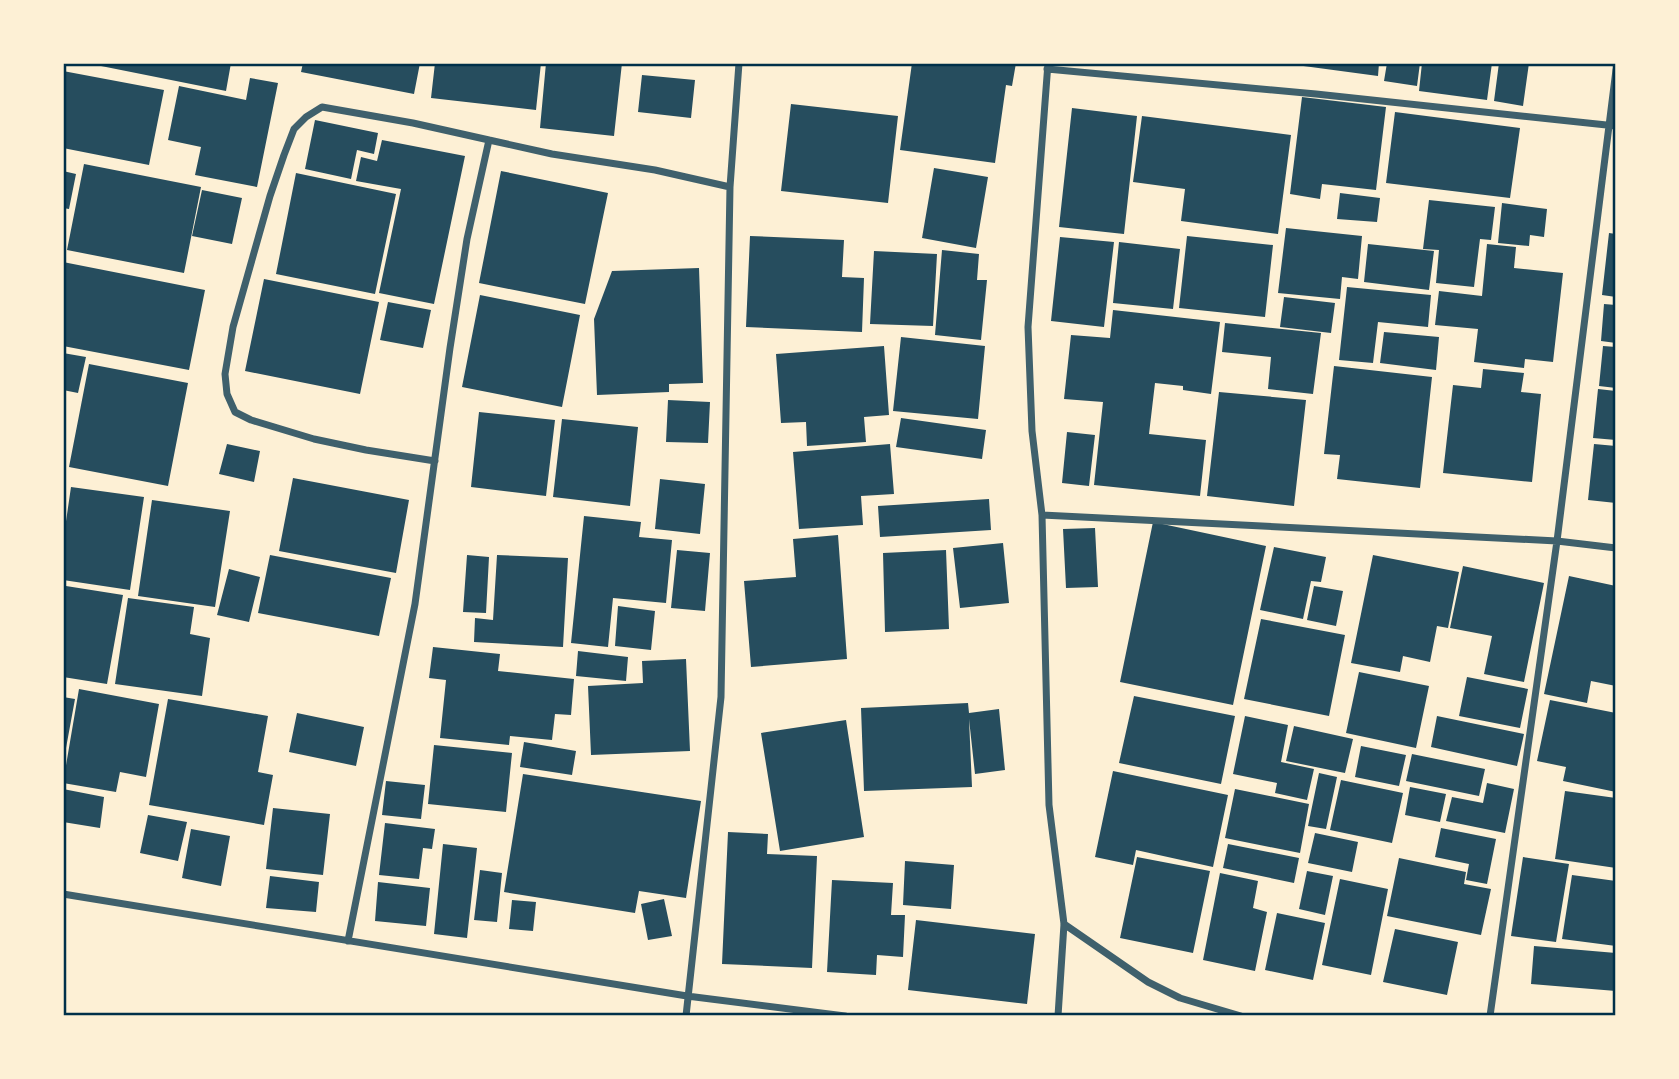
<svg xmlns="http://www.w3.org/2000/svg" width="1679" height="1079" font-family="Quicksand,sans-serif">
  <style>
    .building { fill: #264d5e }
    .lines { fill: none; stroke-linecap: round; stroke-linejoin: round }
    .minor { stroke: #3f606c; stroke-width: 7 }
    .neatline { fill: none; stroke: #003049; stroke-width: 2.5 }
  </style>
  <rect width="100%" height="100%" fill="#fdf0d5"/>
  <path class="building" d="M96 63H231L226 91 96 65Z
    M303 63H420L414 94 301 72Z
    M435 63H541L536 110 431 98Z
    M546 63H622L614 136 540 128Z
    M912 63H1016L1012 86 1006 85 995 163 900 150Z
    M1296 63H1379L1378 76 1296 65Z
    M1387 63H1420L1417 86 1384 81Z
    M1422 63H1492L1487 100 1419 91Z
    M1499 63H1529L1523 106 1494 101Z
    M63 71 164 90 149 165 63 148Z
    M642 75 695 80 691 118 638 112Z
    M250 78 278 83 257 187 195 175 201 147 168 140 179 86 246 100Z
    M1302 97 1386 107 1376 190 1322 184 1320 199 1290 194Z
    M791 104 898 116 888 203 781 191Z
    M1072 108 1137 116 1124 234 1059 227Z
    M1395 112 1520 128 1510 198 1386 183Z
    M1142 116 1291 135 1278 234 1181 221 1185 189 1133 182Z
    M315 120 378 133 374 154 357 150 351 179 305 169Z
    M382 140 465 156 434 304 379 293 401 189 356 181 361 157 377 161Z
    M84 164 201 187 184 273 67 250Z
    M934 168 988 177 976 248 922 238Z
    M63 171 76 174 69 209 63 208Z
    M501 171 608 193 585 304 479 283Z
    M296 173 396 194 375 294 276 274Z
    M202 190 242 198 232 244 192 236Z
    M1340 193 1380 198 1377 222 1337 219Z
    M1429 200 1495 207 1491 240 1480 239 1474 287 1436 283 1439 250 1423 249Z
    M1502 203 1547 209 1544 237 1530 235 1529 246 1498 243Z
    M1286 228 1362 236 1358 279 1342 277 1340 299 1278 293Z
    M1609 233 1616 234V297L1602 295Z
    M750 236 844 240 842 277 864 278 862 332 746 327Z
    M1187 236 1273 245 1265 317 1179 308Z
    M1060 237 1114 242 1104 327 1051 321Z
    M1119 242 1180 249 1173 309 1113 303Z
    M1368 244 1434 251 1429 290 1364 282Z
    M1487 244 1516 247 1514 268 1563 273 1553 362 1525 359 1524 368 1474 362 1478 329 1435 325 1439 291 1482 296Z
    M942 250 979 254 977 280H987L981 340 935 335Z
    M874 251 937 254 933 326 870 324Z
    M63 262 205 290 189 370 63 346Z
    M699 268 703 383 669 384V392L597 395 594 319 612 271Z
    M264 279 379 302 360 394 245 371Z
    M1347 287 1431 295 1428 327 1378 322 1373 363 1339 360Z
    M480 295 580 315 562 407 462 387Z
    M1284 297 1335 303 1331 333 1280 327Z
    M388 302 431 310 423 348 380 340Z
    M1604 304 1616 305V343L1601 341Z
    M1113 310 1220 322 1211 394 1183 390V386L1155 383 1149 434 1206 440 1200 496 1094 485 1103 402 1064 399 1071 335 1110 338Z
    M1225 323 1321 333 1313 394 1268 389 1271 357 1222 352Z
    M1384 332 1439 337 1436 370 1380 363Z
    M901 337 985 346 978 419 893 411Z
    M884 346 889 415 864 417 866 442 807 446 806 422 781 423 776 354Z
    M1603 346 1616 347V388L1599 386Z
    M63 353 86 357 78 393 63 390Z
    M89 364 188 383 168 486 69 467Z
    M1334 366 1432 377 1420 488 1337 479 1340 455 1324 454Z
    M1483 369 1524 373 1521 392 1541 394 1532 482 1443 473 1453 385 1481 388Z
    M1598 389 1616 391V440L1593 438Z
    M1219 392 1306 400 1294 506 1207 496Z
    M668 400 710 402 708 443 666 442Z
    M479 412 555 420 546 496 471 487Z
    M901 418 986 430 982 459 896 447Z
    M562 419 638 427 630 506 553 497Z
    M1067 432 1095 435 1089 486 1062 483Z
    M227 444 260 451 254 482 219 474Z
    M890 444 894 494 861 496 863 525 799 529 793 452Z
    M1594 444 1616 446V503L1588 500Z
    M293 478 409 500 396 573 279 551Z
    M660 479 705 484 700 534 655 529Z
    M71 487 144 497 130 590 63 580V542Z
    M989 499 991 530 880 537 878 506Z
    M152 500 230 511 215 607 138 596Z
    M584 516 641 522 639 537 672 540 666 603 613 598 608 647 571 643Z
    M1153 522 1266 546 1233 705 1120 682Z
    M1095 528 1098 587 1066 588 1063 529Z
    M838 535 847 659 751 667 744 581 796 577 793 539Z
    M1003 543 1009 603 960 608 953 548Z
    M1274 547 1326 557 1321 582 1311 581 1303 619 1260 610Z
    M677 550 710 553 705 611 671 608Z
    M946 550 949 629 885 632 883 553Z
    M270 555 391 578 379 636 258 613Z
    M467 555 489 557 486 613 463 612Z
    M497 555 568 558 563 647 474 642 475 618 493 620Z
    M1373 555 1459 572 1448 628 1437 626 1430 662 1403 656 1400 672 1351 663Z
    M1463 566 1544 583 1524 682 1484 674 1492 636 1450 628Z
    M229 569 260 577 249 622 217 615Z
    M1569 576 1616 586V686L1591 681 1587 703 1544 694Z
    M66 586 123 595 107 684 63 677V604Z
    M1314 586 1343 591 1336 626 1307 620Z
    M128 598 194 607 190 634 210 638 202 696 115 684Z
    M618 606 655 611 651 650 615 646Z
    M1261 619 1345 635 1329 716 1244 699Z
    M433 647 500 654 498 671 574 679 571 715 555 714 552 740 510 736 509 745 440 738 446 680 429 678Z
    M578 651 628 657 626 681 576 676Z
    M686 659 690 751 591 755 588 686 643 683 642 661Z
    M1359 672 1429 686 1416 748 1346 733Z
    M1467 677 1528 689 1520 728 1459 716Z
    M79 689 159 704 146 777 120 772 116 792 63 783Z
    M1134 696 1235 716 1221 784 1119 763Z
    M63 697 75 699 64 759H63Z
    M168 699 268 716 258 772 273 775 264 825 149 805Z
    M1550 700 1616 713V792L1563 781 1566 767 1537 761Z
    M968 703 969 713 999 709 1005 770 975 774 969 719 972 787 864 791 861 708Z
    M297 713 364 727 356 766 289 752Z
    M1245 716 1288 725 1281 762 1314 769 1307 800 1275 793 1277 783 1233 774Z
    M1437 716 1524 734 1517 766 1431 747Z
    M846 720 864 837 780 851 761 733Z
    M1294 726 1353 739 1345 773 1286 761Z
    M524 742 576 751 572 775 520 767Z
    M434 745 512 753 506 812 428 804Z
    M1361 746 1406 755 1399 786 1355 777Z
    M1412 754 1485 769 1479 796 1406 781Z
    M1113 771 1228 795 1213 867 1136 850 1133 865 1095 857Z
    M1319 773 1337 777 1326 829 1308 826Z
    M523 774 701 801 686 898 639 891 635 913 504 892Z
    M1341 780 1403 793 1392 843 1330 830Z
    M386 781 425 785 421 819 382 815Z
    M1487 783 1514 789 1505 833 1446 821 1452 797 1483 803Z
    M1410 787 1446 794 1440 822 1405 815Z
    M63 789 104 797 100 828 63 822Z
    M1235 789 1309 804 1300 853 1225 838Z
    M1565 791 1616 798V868L1555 859Z
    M273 808 330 814 323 875 266 869Z
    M148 815 187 822 178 861 140 853Z
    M385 823 435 829 432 849 423 848 419 879 379 875Z
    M1441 828 1496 839 1487 884 1466 880 1469 864 1435 857Z
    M191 829 230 836 221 886 182 878Z
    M728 832 768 834 767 854 817 856 812 968 722 964Z
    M1315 833 1358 842 1352 872 1308 863Z
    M443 844 477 848 467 938 434 934Z
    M1228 844 1299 858 1294 883 1223 868Z
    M1137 857 1210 871 1193 953 1120 938Z
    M1523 857 1569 864 1556 942 1511 936Z
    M1399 858 1466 872 1464 884 1491 889 1481 935 1387 916Z
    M905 861 954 865 951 909 903 905Z
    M480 870 502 873 497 922 474 920Z
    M1307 871 1333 876 1325 915 1299 909Z
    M1220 873 1258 881 1253 908 1267 912 1255 971 1203 960Z
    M1572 875 1616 881V946L1562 939Z
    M270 876 319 882 316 912 266 908Z
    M1340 879 1388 889 1371 975 1322 965Z
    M832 880 893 883 891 915H905L903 957 877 955 876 975 827 972Z
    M378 882 430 888 426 926 375 921Z
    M664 899 672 936 648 940 641 904Z
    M512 900 536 902 533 931 509 929Z
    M1277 913 1325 923 1313 980 1265 970Z
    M916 920 1035 934 1027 1004 908 990Z
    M1395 929 1458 942 1447 995 1383 982Z
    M1534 946 1616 953V991L1531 984Z"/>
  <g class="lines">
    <path class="minor" d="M1048 63 1028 327 1032 431 1042 515 1049 805 1064 924 1058 1016
      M1047 69 1316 94 1616 126
      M435 461 366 450 314 439 251 420 235 412 227 394 225 374 233 327 270 196 284 155 294 129 306 117 322 107 413 123 489 140
      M1042 515 1557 541 1616 548
      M63 894 687 996 845 1016
      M1064 924 1148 982 1180 998 1241 1016
      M348 941 415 604 450 348 467 239 489 140 552 154 655 170 730 187
      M686 1016 721 697 730 187 739 63
      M1490 1016 1557 541 1616 70"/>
  </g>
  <rect width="1679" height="1079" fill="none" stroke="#fdf0d5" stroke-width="130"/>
  <rect x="65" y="65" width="1549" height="949" class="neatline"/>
</svg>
